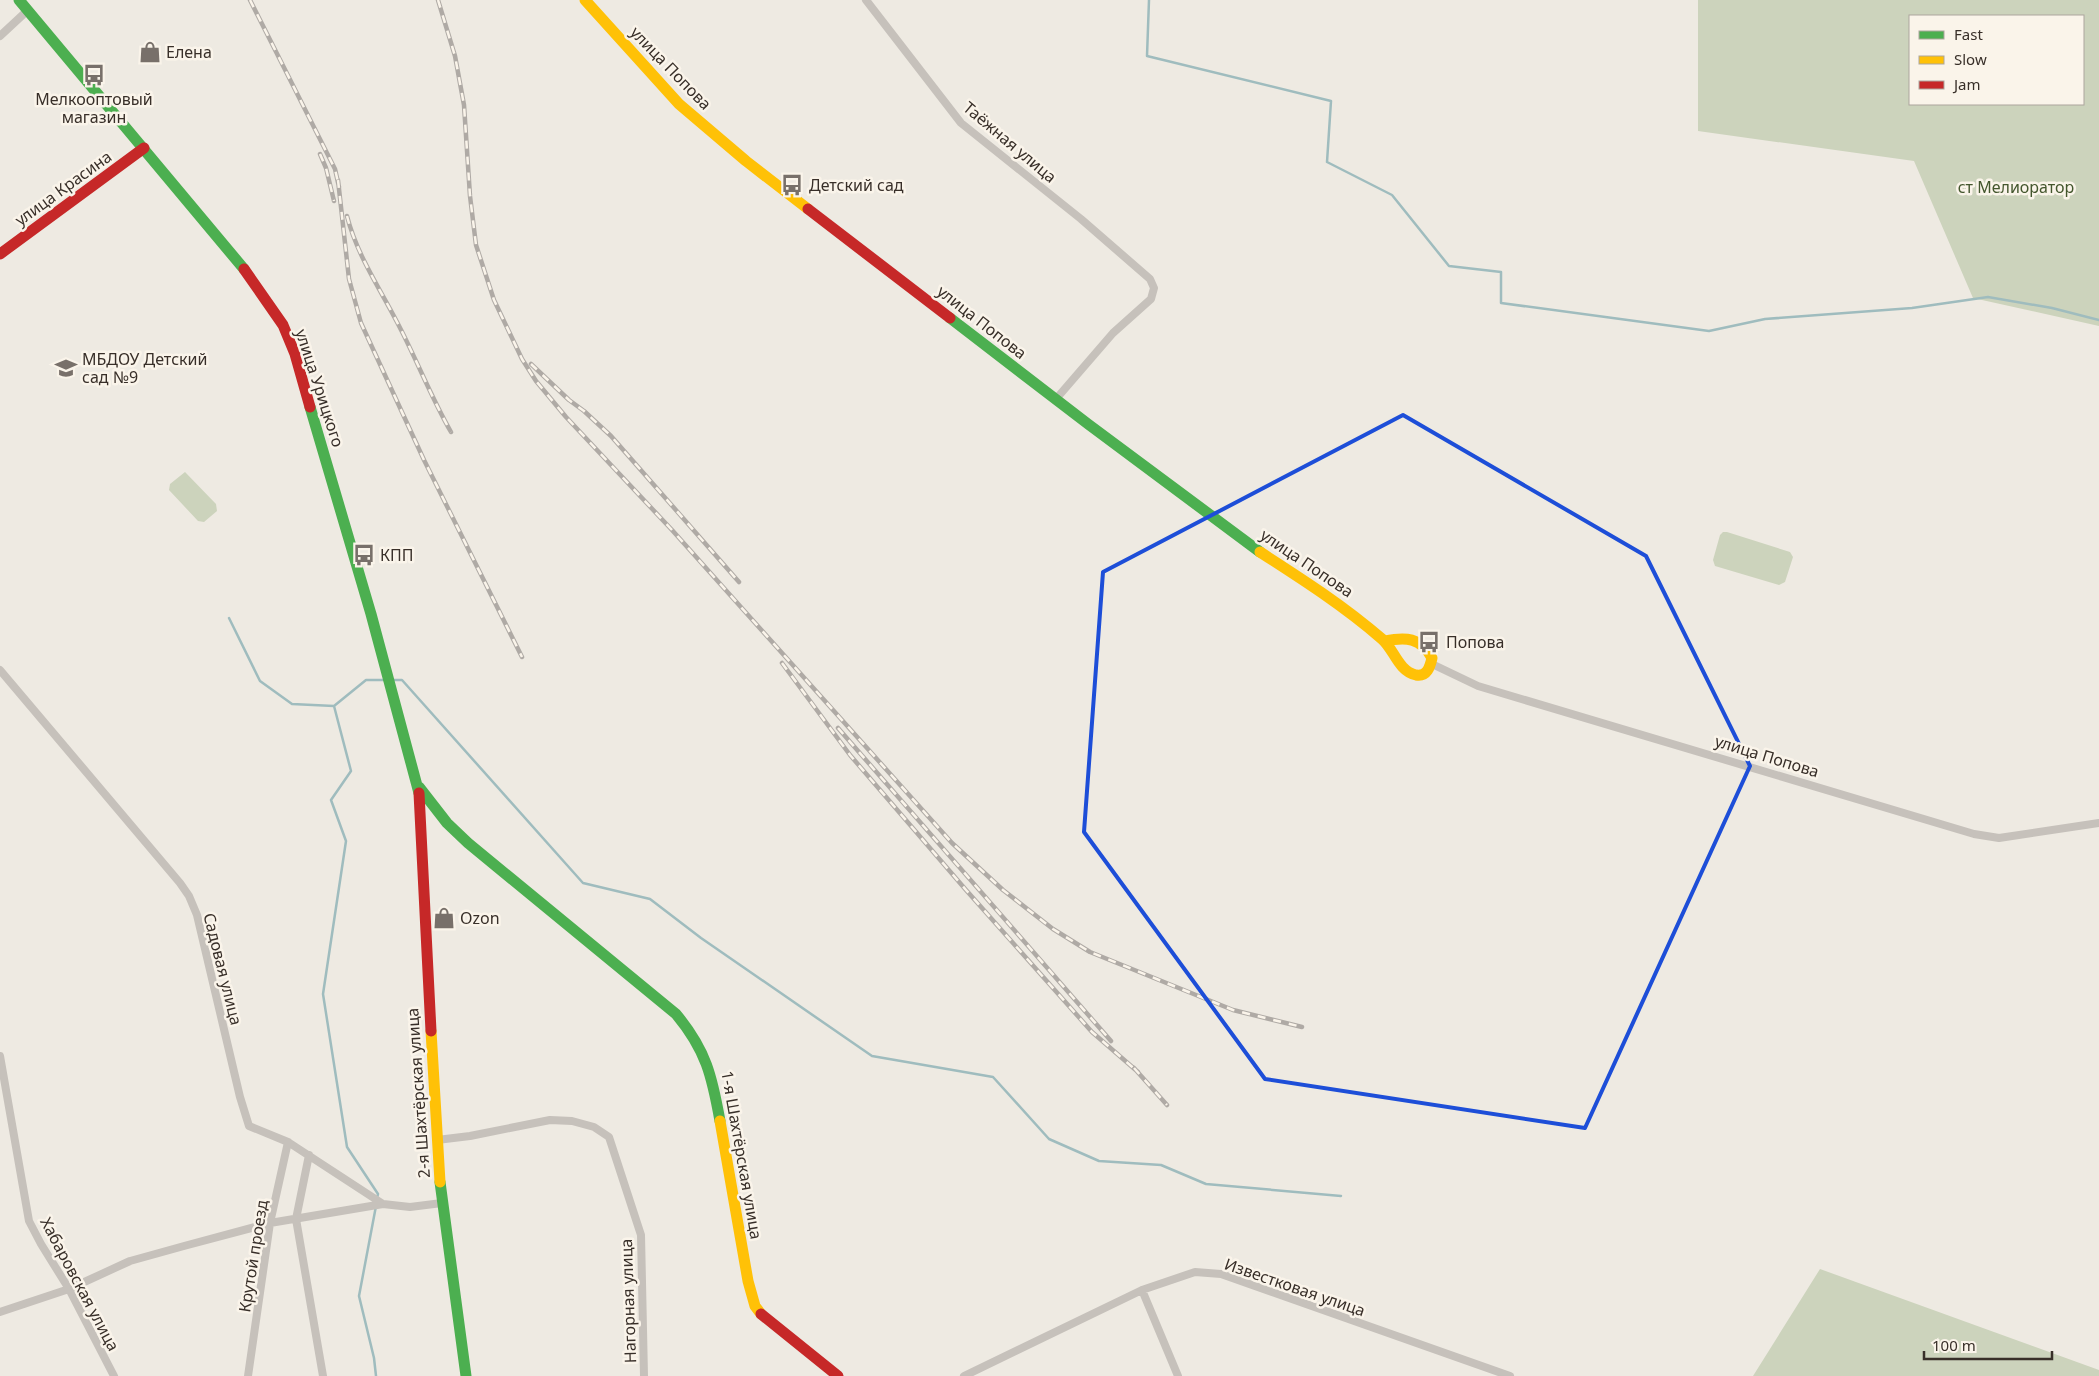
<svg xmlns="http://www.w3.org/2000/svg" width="2099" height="1376" font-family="'Noto Sans',sans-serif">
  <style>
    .green { fill: #ccd3bc; fill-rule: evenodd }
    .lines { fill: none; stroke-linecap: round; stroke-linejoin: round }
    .stream { stroke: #9fbcbe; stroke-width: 2.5 }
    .street { stroke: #c6c1bb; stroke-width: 8 }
    .fast { stroke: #4caf50; stroke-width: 11 }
    .slow { stroke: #ffc107; stroke-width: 11 }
    .jam { stroke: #c62828; stroke-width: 11 }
    .rail-casing { stroke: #afaaa5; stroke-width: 4.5 }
    .rail { stroke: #faf4ea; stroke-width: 2.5; stroke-dasharray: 8; stroke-linecap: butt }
    .marked { fill: none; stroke: #1d4ed8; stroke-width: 4; stroke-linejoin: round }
    .labels { text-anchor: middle; stroke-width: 5; stroke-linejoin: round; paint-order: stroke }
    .poi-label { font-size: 16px; fill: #382f29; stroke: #faf4ea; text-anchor: start }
    .street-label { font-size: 16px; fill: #382f29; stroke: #faf4ea }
    .park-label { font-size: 16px; fill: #43562d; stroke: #faf4ea }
  </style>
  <rect width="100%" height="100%" fill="#eeeae2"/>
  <path class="green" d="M1698 0H2099V326L1973 298 1914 161 1698 131ZM1910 16H2083V104H1910Z
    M185 472 216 504 217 511 204 522 198 521 169 490 170 484Z
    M1723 532H1727L1790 552 1793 557 1785 582 1779 585 1715 566 1713 560 1720 535Z
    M1820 1269 2099 1370V1376H1753Z"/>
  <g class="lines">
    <path class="stream" d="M1149 0 1147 56 1331 101 1327 162 1392 195 1449 266 1501 272V303L1709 331 1765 319 1912 308 1988 297 2052 308 2099 320
      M229 618 260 681 292 704 334 706 366 680H386
      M394 680H402L583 883 650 899 701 938 872 1056 993 1077 1049 1139 1099 1161 1161 1165 1206 1184 1341 1196
      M334 706 351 771 331 800 346 841 323 994 347 1147 378 1194 377 1198
      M376 1206 359 1296 374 1358 376 1376"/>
    <path class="street" d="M866 0 961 123 1081 219 1150 279 1154 288 1151 299 1113 333 1056 399
      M0 36 28 10
      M1432 664 1478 686 1974 834 1999 838 2099 823
      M0 670 180 883 189 896 197 915 240 1097 249 1126 288 1142 383 1204 410 1207 442 1203
      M0 1056 29 1221 41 1244 69 1289 114 1376
      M437 1140 470 1136 550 1120 572 1121 594 1127 609 1137 641 1235 644 1376
      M309 1155 296 1219 323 1376
      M1142 1290 1178 1376
      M0 1312 69 1289 130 1261 184 1246 270 1223 383 1204
      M248 1376 270 1223 288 1142
      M964 1376 1142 1290 1195 1272 1221 1274 1510 1376"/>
    <path class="fast" d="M19 0 244 269
      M950 318 1088 424 1260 552
      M310 407 371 614 419 793
      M419 787 447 823 468 843 676 1014C706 1050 712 1076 720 1121
      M440 1182 466 1376"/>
    <path class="slow" d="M585 0 679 104 746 161 808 209
      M1260 552C1302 579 1344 606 1382 639 1394 649 1398 671 1416 675 1427 677 1430 667 1432 658 1421 637 1405 637 1385 641
      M431 1031 440 1182
      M720 1121 748 1281 755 1306 761 1314"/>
    <path class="jam" d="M808 209 950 318
      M0 254 144 148
      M244 269 283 325 295 354 310 407
      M419 793 431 1031
      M761 1314 838 1376"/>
    <g class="rail-casing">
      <path id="rail" d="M250 0 335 169 339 187
        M438 0 455 56 464 105 470 196 476 245 494 300 522 359 536 381 566 417 672 530 952 843 1003 890 1053 929 1090 952 1233 1010 1302 1027
        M320 154 326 168 334 201
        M338 180 349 279 361 323 424 460 522 657
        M347 216C357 255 379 287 397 322 416 358 431 397 451 432
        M531 364 569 400 584 411 611 436 739 582
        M782 663 850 755 966 890 1092 1032 1138 1072
        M838 728 1111 1041
        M1134 1068 1167 1105"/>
    </g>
    <use href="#rail" class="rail"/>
  </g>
  <path class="marked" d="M1403 415 1646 556 1750 766 1585 1128 1265 1079 1084 832 1103 572Z"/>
  <defs>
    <g id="shop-bare" transform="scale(1.725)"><path d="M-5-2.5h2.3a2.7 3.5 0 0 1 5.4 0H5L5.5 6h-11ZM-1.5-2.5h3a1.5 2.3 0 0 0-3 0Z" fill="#78706a" stroke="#faf4ea" stroke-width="2.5" paint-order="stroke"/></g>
    <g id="bus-bare" transform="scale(1.725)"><path d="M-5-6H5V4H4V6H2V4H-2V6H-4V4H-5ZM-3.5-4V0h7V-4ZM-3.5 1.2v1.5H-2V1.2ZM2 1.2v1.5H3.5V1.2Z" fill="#78706a" stroke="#faf4ea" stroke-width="2.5" paint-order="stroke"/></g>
    <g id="school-bare" transform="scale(1.725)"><path d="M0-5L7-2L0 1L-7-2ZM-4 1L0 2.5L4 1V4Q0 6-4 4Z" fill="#78706a" stroke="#faf4ea" stroke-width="2.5" paint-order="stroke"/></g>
  </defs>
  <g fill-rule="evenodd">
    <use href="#shop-bare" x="150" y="52"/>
    <use href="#bus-bare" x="94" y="75"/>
    <use href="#bus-bare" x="792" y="185"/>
    <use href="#school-bare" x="66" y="368"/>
    <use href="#bus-bare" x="364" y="555"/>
    <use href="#bus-bare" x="1429" y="642"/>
    <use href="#shop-bare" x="444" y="918"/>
  </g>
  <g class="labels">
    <g class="poi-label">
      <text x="166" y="58">Елена</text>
      <text x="94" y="105" text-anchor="middle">Мелкооптовый<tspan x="94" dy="18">магазин</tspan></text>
      <text x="809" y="191">Детский сад</text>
      <text x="82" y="365">МБДОУ Детский<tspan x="82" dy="18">сад №9</tspan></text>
      <text x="380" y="561">КПП</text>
      <text x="1446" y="648">Попова</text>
      <text x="460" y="924">Ozon</text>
    </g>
    <g class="street-label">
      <text transform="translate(671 68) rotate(46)" y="6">улица Попова</text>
      <text transform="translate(1010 142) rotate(40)" y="6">Таёжная улица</text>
      <text transform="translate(63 188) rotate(-36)" y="6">улица Красина</text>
      <text transform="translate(982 322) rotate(38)" y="6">улица Попова</text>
      <text transform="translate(320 388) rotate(72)" y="6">улица Урицкого</text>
      <text transform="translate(1307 563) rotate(34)" y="6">улица Попова</text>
      <text transform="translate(1767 756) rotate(17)" y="6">улица Попова</text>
      <text transform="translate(223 969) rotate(76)" y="6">Садовая улица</text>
      <text transform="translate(418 1093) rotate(-94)" y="6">2-я Шахтёрская улица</text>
      <text transform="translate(742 1155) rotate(80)" y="6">1-я Шахтёрская улица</text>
      <text transform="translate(253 1256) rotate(-81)" y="6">Крутой проезд</text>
      <text transform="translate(80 1284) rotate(62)" y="6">Хабаровская улица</text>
      <text transform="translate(1295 1287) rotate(19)" y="6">Известковая улица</text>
      <text transform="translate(628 1301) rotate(-92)" y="6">Нагорная улица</text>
    </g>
    <g class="park-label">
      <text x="2016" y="193">ст Мелиоратор</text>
    </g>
  </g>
  <rect x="1909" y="15" width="175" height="90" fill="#faf4ea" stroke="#aca59d"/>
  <rect x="1919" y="31" width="25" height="8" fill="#4caf50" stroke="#aca59d"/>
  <text x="1954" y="40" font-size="15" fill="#382f29">Fast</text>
  <rect x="1919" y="56" width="25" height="8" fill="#ffc107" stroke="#aca59d"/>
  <text x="1954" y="65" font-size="15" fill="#382f29">Slow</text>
  <rect x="1919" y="81" width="25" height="8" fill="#c62828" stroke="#aca59d"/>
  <text x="1954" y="90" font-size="15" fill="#382f29">Jam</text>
  <path d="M1924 1351v8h128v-8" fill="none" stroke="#382f29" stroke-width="2.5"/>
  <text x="1932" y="1351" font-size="15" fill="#382f29" stroke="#faf4ea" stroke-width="4" paint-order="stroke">100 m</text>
</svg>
